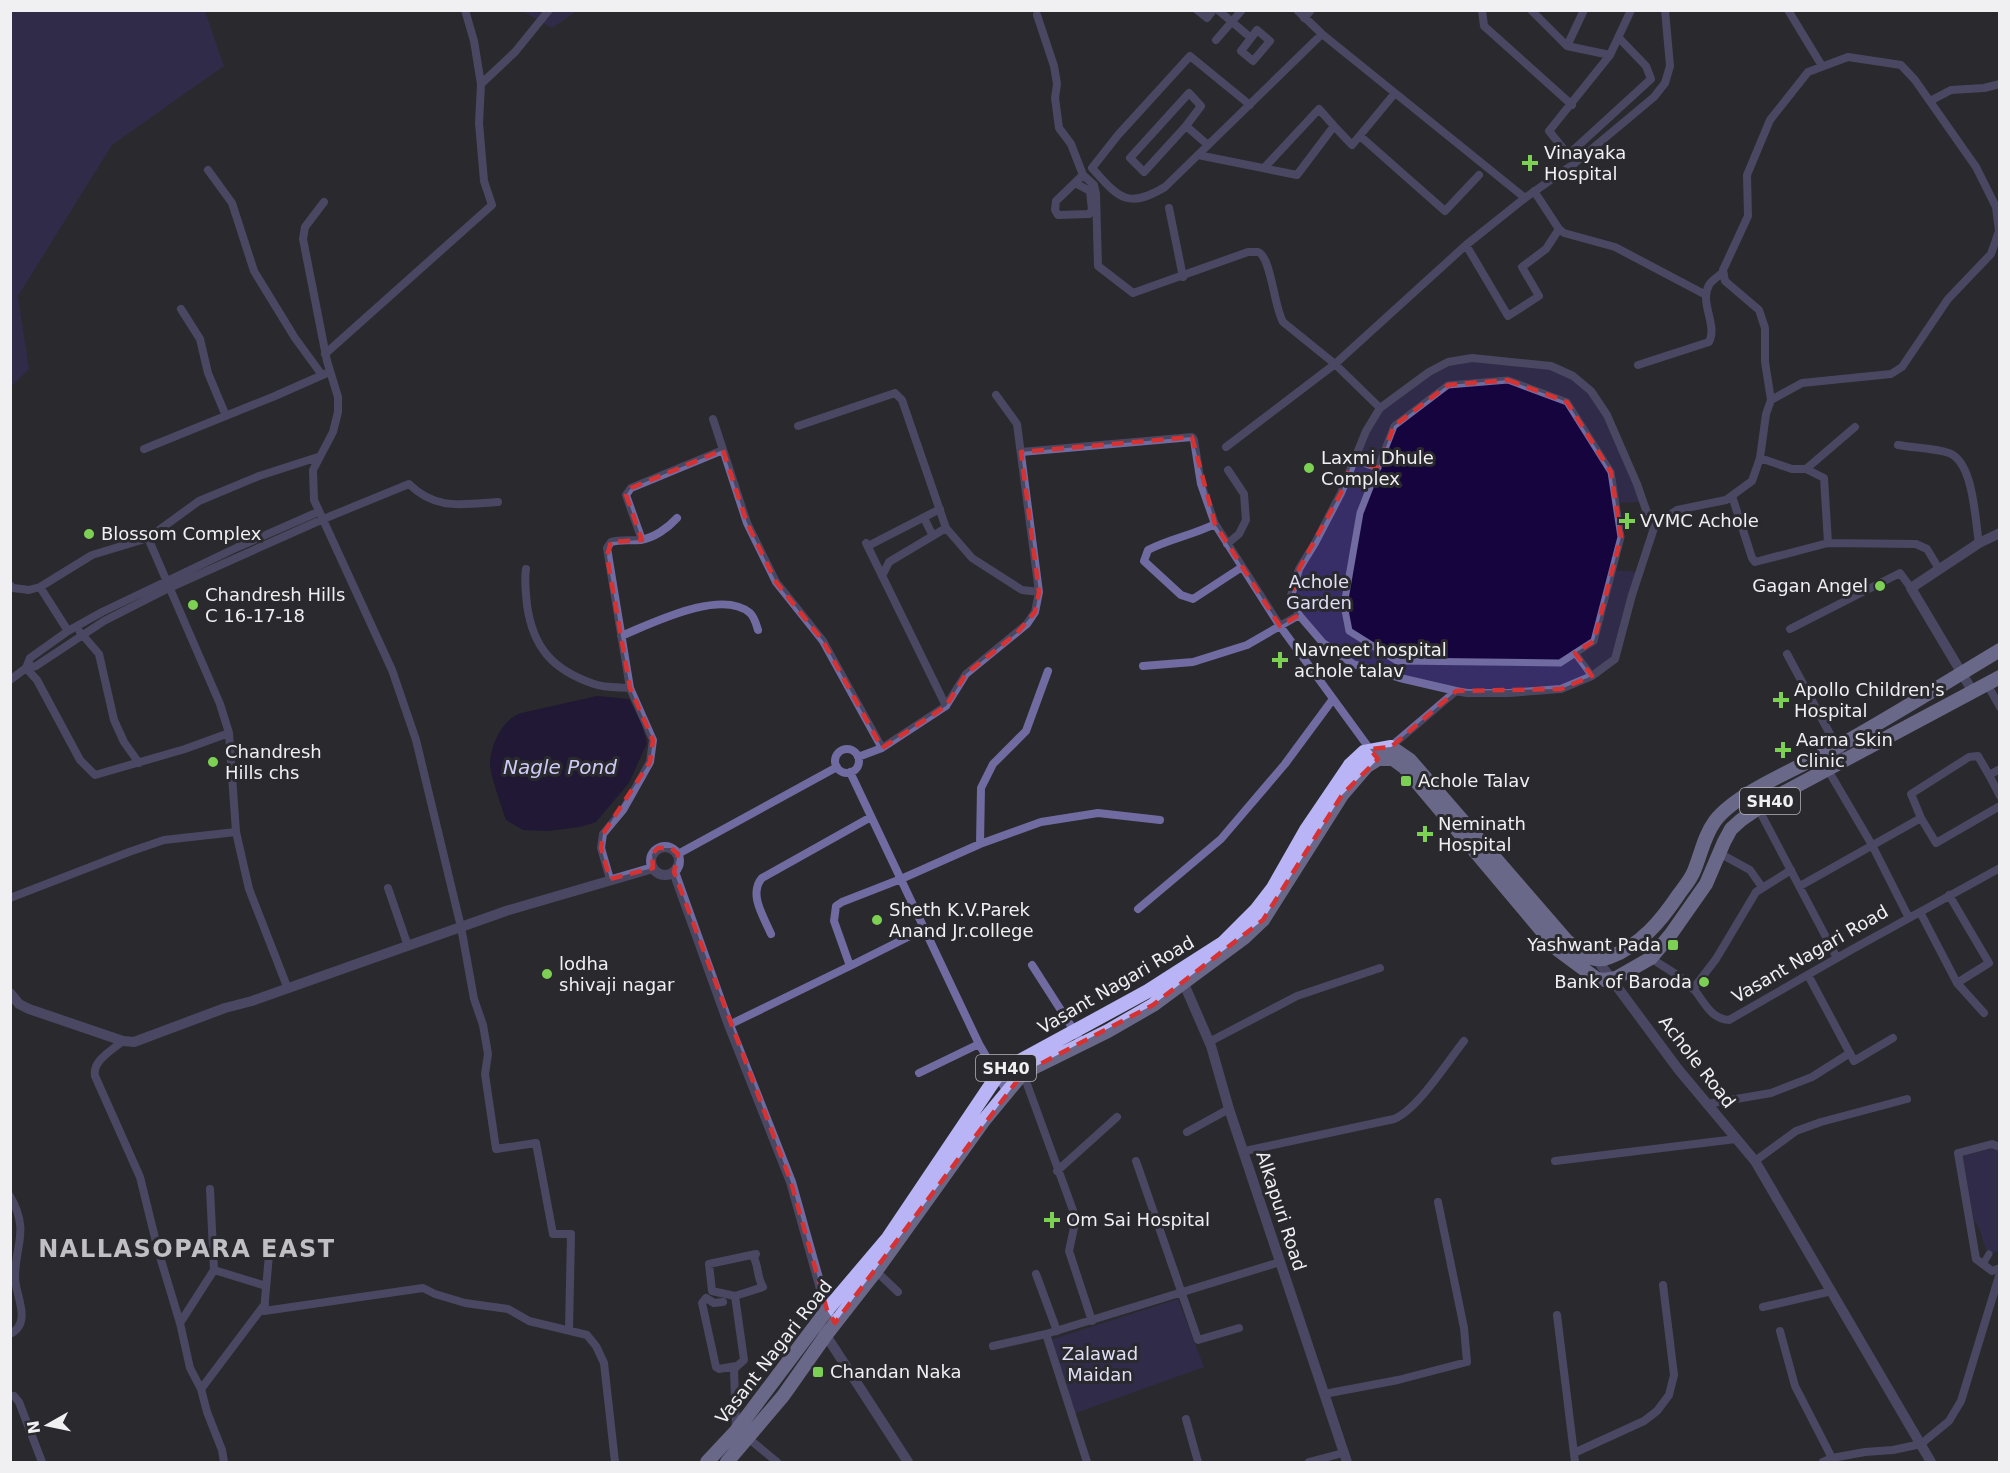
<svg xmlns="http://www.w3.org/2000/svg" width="2010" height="1473" font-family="'DejaVu Sans',sans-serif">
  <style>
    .green { fill: #372e68 }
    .water { fill: #15043d }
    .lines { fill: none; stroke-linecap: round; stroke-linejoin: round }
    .pedestrian { stroke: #706ba1; stroke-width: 7 }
    .minor { stroke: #706ba1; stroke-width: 8 }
    .tertiary { stroke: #706ba1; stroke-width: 10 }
    .primary { stroke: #b8b4f6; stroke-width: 14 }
    .marked { fill: none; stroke: #d73232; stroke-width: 4.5; stroke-dasharray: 12 8; stroke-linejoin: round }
    .poi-dot { fill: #7cd155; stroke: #2a292d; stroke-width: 2 }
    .labels { text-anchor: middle; stroke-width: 6; stroke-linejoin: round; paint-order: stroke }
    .shield { fill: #2a292d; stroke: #b5b4b8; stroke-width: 1.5 }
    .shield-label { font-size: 16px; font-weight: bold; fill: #f0f0f3 }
    .poi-label { font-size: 18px; fill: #f0f0f3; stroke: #2a292d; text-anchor: start }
    .park-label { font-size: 18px; fill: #e0dff6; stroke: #2a292d }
    .street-label { font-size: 18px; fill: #f0f0f3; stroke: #2a292d }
    .water-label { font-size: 20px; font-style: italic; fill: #cdcbf7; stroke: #2a292d }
    .district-label { font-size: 24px; font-weight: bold; letter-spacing: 1.5px; fill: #bfbfc4; stroke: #2a292d }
  </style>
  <rect width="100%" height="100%" fill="#2a292d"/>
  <path class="green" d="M11 10 205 11 224 66 112 145 18 296 29 369 11 387Z
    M522 11H577L552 28Z
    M1472 358 1551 366 1573 376 1607 415 1640 502 1616 503 1613 570 1639 572 1615 659 1561 689 1467 693 1353 664 1317 637 1291 596 1299 569 1380 408 1429 372Z
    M1993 1148 1999 1151 2000 1251 1989 1254C1981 1243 1983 1230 1974 1221L1962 1156Z
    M1178 1299 1204 1367 1073 1414 1050 1340Z"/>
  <path class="water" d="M1508 380 1567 402 1611 472 1621 537 1594 641 1560 663 1397 661 1349 631 1344 605 1360 513 1394 426 1448 385Z
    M597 696 629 699 641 722 647 743 629 783 596 822 580 827 549 831 523 830 506 820C502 807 489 773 490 761 492 742 503 719 521 713Z"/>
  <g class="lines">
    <path class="pedestrian" d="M1508 380 1567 402 1611 472 1621 537 1594 641 1560 663 1397 661 1349 631 1344 605 1360 513 1394 426 1448 385Z
      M1353 460 1378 468
      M1575 653 1592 676
      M1983 1264 1989 1254"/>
    <path class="minor" d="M1197 10 1207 18 1213 10
      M1218 10 1251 38 1257 30 1270 41 1253 61 1241 51 1251 38
      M1297 10 1322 34 1525 198
      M1482 10 1484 26 1572 105
      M1531 10 1567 46 1610 55
      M1788 10 1822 66
      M1037 15 1054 66 1057 84 1055 98 1059 128 1071 144 1083 175 1094 185 1096 194 1098 266 1133 293 1248 252C1250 252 1256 252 1258 252 1271 256 1274 307 1283 322L1335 364 1226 447
      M1304 18 1311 10
      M1216 40 1242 10
      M1567 46 1584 10
      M481 84 515 52 549 10
      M1189 93 1201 106 1186 126 1144 172 1130 158Z
      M1930 101 1951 90 1984 88 2000 84
      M1250 105 1190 56 1118 135 1092 168C1118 197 1127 210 1165 187L1322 34
      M1186 126 1208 145
      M1360 136 1445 211 1479 175
      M1198 155 1297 175 1334 126 1352 145 1395 93
      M1568 155 1651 79 1646 66 1619 38
      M1575 163 1549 131 1610 55 1631 10
      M1264 168 1319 109 1334 126
      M208 170 232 203 254 271 295 338 322 375
      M1075 183 1090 191 1092 210 1089 214 1058 215 1055 210 1056 201 1083 175
      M1534 191 1559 229 1564 233 1615 247 1706 295
      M324 202 305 227 303 239 327 361 338 397V412L333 432 313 470 314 500 392 670 416 740 461 927 474 999 483 1025 488 1054 485 1074 496 1149 536 1143 553 1234H571L569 1330
      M1169 208 1183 277
      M1466 245 1508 316 1539 296 1522 267 1546 249 1559 229
      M181 309 200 339 208 373 226 416
      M325 354 492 205 484 181 479 123 481 84 474 41 465 10
      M1638 365 1709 342C1718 325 1699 303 1709 285 1712 280 1719 276 1723 272
      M1380 408 1335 364 1466 245 1525 198 1575 163 1654 97 1665 83 1670 66 1665 10
      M713 419 747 523 776 582 823 641 882 748
      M798 426 895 393 902 400 946 528 972 558 1022 590 1039 592
      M1898 445C1914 448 1933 448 1949 453 1974 462 1975 521 1979 543
      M144 449 275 396 327 373
      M1021 452 1192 437 1194 440 1201 484 1215 524 1280 626 1372 752
      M1760 458 1792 469H1806L1855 427
      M1732 496 1752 558 1755 562 1828 543 1824 478 1806 469
      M924 518 933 536
      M1215 524C1193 535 1169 539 1148 550L1144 561 1181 595 1193 599 1242 567
      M148 538 220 704 229 733 236 832 249 889 288 989
      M642 540 626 495 631 488 723 450
      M866 543 946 706
      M1828 543 1916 544 1927 549 1939 569
      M1227 544 1239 534 1246 520 1244 494 1228 470
      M868 546 940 509
      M526 569C524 581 526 593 527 605 533 648 553 670 594 684 605 688 619 687 630 688L653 740 650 762 623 810 603 834 601 848 610 879
      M882 576 889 562 946 528
      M10 585 13 588 29 590 40 587 92 555 148 538 199 501 259 476 318 457
      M40 587 68 631
      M1790 629 1900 573 1911 588
      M80 632 99 654 114 720 124 742 139 763
      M621 636C651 624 721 588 750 613 755 618 756 624 758 630
      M1787 654 1845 762
      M1143 666 1193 662 1247 645 1299 615
      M26 668 30 658 68 631 102 612 238 547 318 512
      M26 668 37 680 80 760 95 775 185 749 229 733
      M10 680 26 668 36 666 104 621 169 588 321 520 409 484C436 511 464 504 498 502
      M1987 684 2000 707
      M630 688 607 548 611 542C621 539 630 541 640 540 654 538 668 528 677 518
      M1456 691 1400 678 1353 664 1323 643 1299 615 1291 596 1299 569 1315 543 1341 493 1366 431 1380 408 1429 372 1448 362 1472 358 1551 366 1573 376 1591 391 1607 415 1637 484 1653 530
      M1389 748 1456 691 1467 693H1509L1561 689 1592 676 1615 659 1632 595 1655 525 1677 510 1726 500 1752 481 1760 458 1766 414 1771 400 1802 383 1891 374 1902 367 1948 299 1991 254 1999 231 1996 207 1976 167 1915 80 1901 65 1848 57 1808 72 1770 120 1747 175 1748 216 1723 270 1725 281 1759 310 1765 328V362L1771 400
      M835 761a12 12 0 1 1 24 0a12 12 0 1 1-24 0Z
      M858 757 882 748 946 706 966 674 1027 624 1035 612 1039 592 1017 424 996 395
      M1828 770 1872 845 1909 918
      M850 772 979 1044 1007 1092
      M1989 775 2000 796
      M1758 808 1837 958
      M1921 818 1936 843 2000 806
      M980 844 981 788 993 764 1026 731 1048 671
      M1719 853 1750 870 1762 887
      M678 854 837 767
      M1800 886 1921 818 1911 794 1969 757 1978 756 1989 775 2000 769
      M388 888 408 946
      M1949 895 1989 963 1957 983
      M10 898 129 852 164 840 236 832
      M1138 909 1221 839 1285 764 1333 699
      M1920 912 1957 983 1984 1013
      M771 934C764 917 748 894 762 878L871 817
      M1651 958C1663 967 1680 975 1691 986 1703 998 1709 1019 1729 1020L1851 950 2000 868
      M1032 965 1082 1043
      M850 966 924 929
      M1808 975 1854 1061 1893 1038
      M1693 989 1716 959 1756 892 1791 870
      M729 1025 850 966 834 921 836 906 842 902 901 879 980 844 1041 822 1098 813 1160 820
      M123 1041C112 1050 92 1061 95 1076L140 1177 158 1250 180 1323 190 1368 201 1389 207 1412 222 1450 224 1462
      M1209 1042 1297 996 1380 968
      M919 1073 979 1044
      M1023 1073 1074 1213 1075 1223 1069 1251 1092 1321
      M1707 1104 1771 1093 1812 1077 1850 1053
      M1187 1132 1229 1109
      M2000 1147 1992 1144 1958 1153 1976 1259 1992 1271 2000 1268
      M1245 1151 1394 1119C1418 1109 1447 1062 1464 1041
      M1136 1161 1198 1340 1239 1328
      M1555 1161 1736 1139
      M1755 1161 1796 1131 1821 1122 1907 1099
      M1057 1171 1117 1117
      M10 1196C30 1231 15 1244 15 1278 15 1294 33 1323 10 1334
      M293 1253 269 1255 264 1311 423 1288 435 1294 465 1303 508 1309 529 1321 587 1335 596 1346 604 1363 615 1462
      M756 1254 754 1258C759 1268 757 1278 763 1287L735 1296 712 1291 709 1264Z
      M214 1270 266 1286
      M876 1271 898 1292
      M1036 1274 1057 1331
      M735 1296 744 1360 734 1369 736 1431
      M723 1302 714 1303 706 1298 702 1303 716 1367 719 1369 736 1366
      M1763 1307 1832 1291
      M1557 1315 1575 1462
      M180 1323 214 1270 210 1189
      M1780 1331 1795 1386 1832 1458
      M993 1346 1046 1334
      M201 1389 265 1304
      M1324 1394 1398 1380 1467 1362 1464 1328 1438 1202
      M10 1396H14L19 1402 42 1462
      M1186 1419 1198 1462
      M748 1438 777 1462
      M1574 1453 1644 1421 1657 1411 1669 1395 1674 1375 1663 1285
      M1087 1462 1046 1334 1280 1262
      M1309 1462 1343 1453
      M1823 1462 1832 1458 1865 1452 1893 1450 1921 1444 1949 1421 1961 1401 2000 1273"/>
    <path class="tertiary" d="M1973 692 1911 588 1979 543 2000 533
      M651 861a14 14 0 1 1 28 0a14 14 0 1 1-28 0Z
      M674 872 729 1025 791 1182 827 1310 830 1316
      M1598 961 1678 1069 1755 1161 1931 1462
      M1181 977 1211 1046 1229 1109 1347 1462
      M10 993 19 1004 29 1009 123 1041 134 1042 225 1008 252 1001 506 911 653 868
      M818 1323 908 1462"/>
    <path class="primary" d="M707 1462 736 1431 827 1310 888 1238 997 1076 1007 1068 1148 991 1223 943 1256 910 1273 888 1306 830 1350 765 1364 752 1391 747 1410 760 1567 941C1581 951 1591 965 1610 957 1641 945 1661 921 1679 894 1684 887 1691 879 1694 871 1701 854 1704 836 1715 821 1737 792 1803 766 1835 748 1891 717 1945 683 2000 650
      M727 1462 783 1396 826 1335 876 1271 985 1119 1023 1073 1108 1031 1153 1005 1245 937 1263 920 1342 795 1367 766 1378 759H1393L1404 767 1558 950 1597 979 1604 980 1616 978 1651 958 1671 934 1706 884 1724 842 1731 829 1741 820 1770 800 2000 677"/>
  </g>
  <path d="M0 0H2010V1473H0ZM1508 380 1567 402 1611 472 1621 537 1594 641 1575 653 1592 676 1561 689 1456 691 1391 747 1370 749 1378 759 1342 795 1263 920 1153 1005 1023 1073 835 1323 827 1310 791 1182 674 872 678 854 671 848H658L652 854 653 868 610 879 601 848 603 834 650 762 653 740 630 688 607 556 611 542 642 540 626 495 631 488 723 450 747 523 776 582 823 641 882 748 946 706 966 674 1017 633 1035 612 1039 592 1021 452 1192 437 1215 524 1280 626 1299 615 1291 596 1299 569 1341 493 1353 460 1378 468 1394 426 1448 385Z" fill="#2a292d" fill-opacity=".55" fill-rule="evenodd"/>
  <path class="marked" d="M1508 380 1567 402 1611 472 1621 537 1594 641 1575 653 1592 676 1561 689 1456 691 1391 747 1370 749 1378 759 1342 795 1263 920 1153 1005 1023 1073 835 1323 827 1310 791 1182 674 872 678 854 671 848H658L652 854 653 868 610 879 601 848 603 834 650 762 653 740 630 688 607 556 611 542 642 540 626 495 631 488 723 450 747 523 776 582 823 641 882 748 946 706 966 674 1017 633 1035 612 1039 592 1021 452 1192 437 1215 524 1280 626 1299 615 1291 596 1299 569 1341 493 1353 460 1378 468 1394 426 1448 385Z"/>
  <g class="poi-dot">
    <path d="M1527 154h6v6h6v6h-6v6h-6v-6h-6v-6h6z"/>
    <circle cx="1309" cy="468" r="6"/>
    <path d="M1624 512h6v6h6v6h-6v6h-6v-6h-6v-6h6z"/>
    <circle cx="89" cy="534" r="6"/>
    <circle cx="1880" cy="586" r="6"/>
    <circle cx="193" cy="605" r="6"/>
    <path d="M1277 651h6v6h6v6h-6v6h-6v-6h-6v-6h6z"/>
    <path d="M1778 691h6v6h6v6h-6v6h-6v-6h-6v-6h6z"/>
    <path d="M1780 741h6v6h6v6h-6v6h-6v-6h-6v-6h6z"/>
    <circle cx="213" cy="762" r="6"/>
    <rect x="1400" y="775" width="12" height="12" rx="3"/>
    <path d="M1422 825h6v6h6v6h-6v6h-6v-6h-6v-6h6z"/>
    <circle cx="877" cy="920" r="6"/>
    <rect x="1667" y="939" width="12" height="12" rx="3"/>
    <circle cx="547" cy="974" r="6"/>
    <circle cx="1704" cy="982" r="6"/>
    <path d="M1049 1211h6v6h6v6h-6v6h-6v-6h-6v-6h6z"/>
    <rect x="812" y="1366" width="12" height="12" rx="3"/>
  </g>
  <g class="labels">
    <g class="shield">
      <rect x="1740" y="788" width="60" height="26" rx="4.5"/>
      <rect x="976" y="1055" width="60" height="26" rx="4.5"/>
    </g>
    <g class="shield-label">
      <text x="1770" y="807">SH40</text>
      <text x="1006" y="1074">SH40</text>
    </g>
    <g class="poi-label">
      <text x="1544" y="159">Vinayaka<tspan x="1544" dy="21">Hospital</tspan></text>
      <text x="1321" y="464">Laxmi Dhule<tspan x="1321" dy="21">Complex</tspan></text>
      <text x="1640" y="527">VVMC Achole</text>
      <text x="101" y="540">Blossom Complex</text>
      <text x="1868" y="592" text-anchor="end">Gagan Angel</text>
      <text x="205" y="601">Chandresh Hills<tspan x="205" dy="21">C 16-17-18</tspan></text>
      <text x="1294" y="656">Navneet hospital<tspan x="1294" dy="21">achole talav</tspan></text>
      <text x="1794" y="696">Apollo Children's<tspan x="1794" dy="21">Hospital</tspan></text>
      <text x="1796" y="746">Aarna Skin<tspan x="1796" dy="21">Clinic</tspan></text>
      <text x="225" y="758">Chandresh<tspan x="225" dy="21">Hills chs</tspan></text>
      <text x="1418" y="787">Achole Talav</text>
      <text x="1438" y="830">Neminath<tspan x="1438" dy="21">Hospital</tspan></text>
      <text x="889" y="916">Sheth K.V.Parek<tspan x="889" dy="21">Anand Jr.college</tspan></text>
      <text x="1661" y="951" text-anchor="end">Yashwant Pada</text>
      <text x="559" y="970">lodha<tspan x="559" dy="21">shivaji nagar</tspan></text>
      <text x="1692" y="988" text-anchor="end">Bank of Baroda</text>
      <text x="1066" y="1226">Om Sai Hospital</text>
      <text x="830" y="1378">Chandan Naka</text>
    </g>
    <g class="park-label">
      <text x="1319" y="588">Achole<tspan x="1319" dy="21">Garden</tspan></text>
      <text x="1100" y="1360">Zalawad<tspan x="1100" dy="21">Maidan</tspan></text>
    </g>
    <g class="street-label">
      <text transform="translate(1810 954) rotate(-30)" y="6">Vasant Nagari Road</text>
      <text transform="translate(1116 985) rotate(-30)" y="6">Vasant Nagari Road</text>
      <text transform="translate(1697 1062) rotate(52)" y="6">Achole Road</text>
      <text transform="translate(1281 1211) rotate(72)" y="6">Alkapuri Road</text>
      <text transform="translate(774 1352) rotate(-52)" y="6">Vasant Nagari Road</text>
    </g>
    <g class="water-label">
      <text x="560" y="774">Nagle Pond</text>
    </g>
    <g class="district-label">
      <text x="187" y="1257">NALLASOPARA EAST</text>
    </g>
  </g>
  <rect width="2010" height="1473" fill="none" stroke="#f0f0f3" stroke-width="24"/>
  <g transform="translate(48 1425) rotate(261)" stroke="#2a292d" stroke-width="4.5" paint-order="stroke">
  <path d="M0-4.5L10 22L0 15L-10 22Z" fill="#f0f0f3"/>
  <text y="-9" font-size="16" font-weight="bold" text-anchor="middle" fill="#f0f0f3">N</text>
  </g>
</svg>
